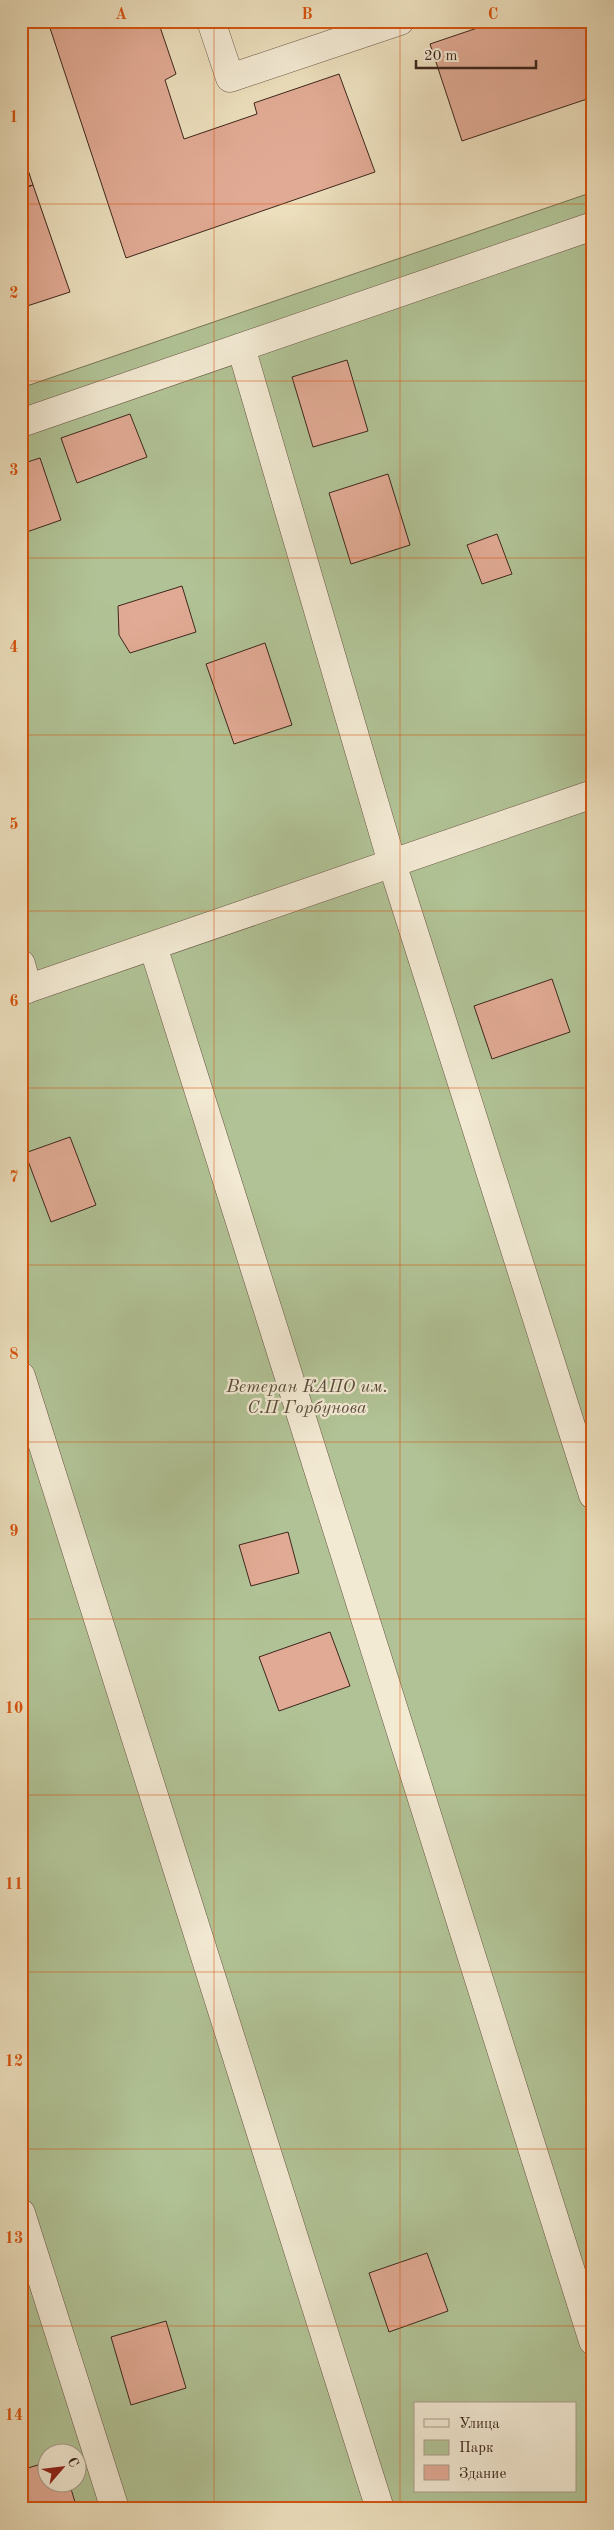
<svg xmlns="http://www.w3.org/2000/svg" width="614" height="2530" font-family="'Old Standard TT',serif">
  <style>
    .green { fill: #b1c396; stroke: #777459; fill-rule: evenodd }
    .building { fill: #e1aa94; stroke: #3d261c }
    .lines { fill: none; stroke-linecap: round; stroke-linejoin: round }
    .minor-casing { stroke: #695444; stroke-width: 29 }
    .minor { stroke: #f3ead4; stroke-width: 28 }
    .grid { fill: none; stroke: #d7540e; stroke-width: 1; stroke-opacity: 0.55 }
    .labels { text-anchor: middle; stroke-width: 4.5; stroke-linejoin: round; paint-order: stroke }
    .park-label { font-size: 18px; font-style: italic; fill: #5a4d3a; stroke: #f3ead4 }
    .neatline { fill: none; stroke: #d7540e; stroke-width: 2 }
    .grid-label { font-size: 16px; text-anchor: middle; font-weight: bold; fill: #d7540e }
  </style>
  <rect width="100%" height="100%" fill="#ecdfbd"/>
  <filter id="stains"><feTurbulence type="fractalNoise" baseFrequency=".004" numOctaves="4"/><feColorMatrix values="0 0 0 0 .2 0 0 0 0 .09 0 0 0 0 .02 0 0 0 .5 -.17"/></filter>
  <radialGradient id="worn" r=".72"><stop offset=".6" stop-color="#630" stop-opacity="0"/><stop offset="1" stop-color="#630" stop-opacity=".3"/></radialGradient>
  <path class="green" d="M593 192V2509H21V388ZM415 2404H575V2491H415ZM48 2452H78V2482H48Z"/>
  <path class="building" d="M51 21H158L176 74 165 80 184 139 257 114 254 103 339 74 375 172 126 258 48 22Z
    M498 21H515L516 25 526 21H593V97L462 141 430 44Z
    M21 149 33 185 21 189Z
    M33 185 70 292 21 308V189Z
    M347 360 368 431 313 447 292 377Z
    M130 414 147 457 77 483 61 438Z
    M40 458 61 520 21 534V464Z
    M388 474 410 545 351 564 329 493Z
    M497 534 512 574 482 584 467 545Z
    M182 586 196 632 130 653 119 635 118 606Z
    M265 643 292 725 234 744 206 664Z
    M552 979 570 1032 492 1059 474 1006Z
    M70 1137 96 1205 51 1222 25 1153Z
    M288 1532 299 1573 251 1586 239 1545Z
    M330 1632 350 1686 279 1711 259 1657Z
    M427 2253 448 2311 389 2332 369 2273Z
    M166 2321 186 2388 131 2405 111 2337Z
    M48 2462V2482H69L77 2509H21V2470Z"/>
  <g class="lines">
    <g class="minor-casing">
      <path id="minor" d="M211 21 230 78 400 21
        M241 347 392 863 593 1495
        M21 423 593 226
        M153 946 593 2341
        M21 964 28 989
        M21 991 593 794
        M21 1376 380 2509
        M21 2213 115 2509"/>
    </g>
    <use href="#minor" class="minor"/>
  </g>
  <path class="grid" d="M214 21V2509M400 21V2509M21 204H593M21 381H593M21 558H593M21 735H593M21 911H593M21 1088H593M21 1265H593M21 1442H593M21 1619H593M21 1795H593M21 1972H593M21 2149H593M21 2326H593"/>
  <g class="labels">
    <g class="park-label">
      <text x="307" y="1392">Ветеран КАПО им.<tspan x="307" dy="21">С.П Горбунова</tspan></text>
    </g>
  </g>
  <rect width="614" height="2530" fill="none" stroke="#ecdfbd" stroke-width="55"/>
  <rect x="414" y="2402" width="162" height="90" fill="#f3ead4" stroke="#aa9c8a"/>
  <rect x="424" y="2419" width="25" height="8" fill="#f3ead4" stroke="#aa9c8a"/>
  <text x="459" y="2428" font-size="15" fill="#3d261c">Улица</text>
  <rect x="424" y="2440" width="25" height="15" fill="#b1c396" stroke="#aa9c8a"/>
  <text x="459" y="2452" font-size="15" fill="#3d261c">Парк</text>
  <rect x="424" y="2465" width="25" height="15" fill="#e1aa94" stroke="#aa9c8a"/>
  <text x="459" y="2478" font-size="15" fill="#3d261c">Здание</text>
  <g transform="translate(62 2468) rotate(62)"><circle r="24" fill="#f3ead4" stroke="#aa9c8a"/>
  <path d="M0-4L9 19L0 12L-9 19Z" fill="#8f2418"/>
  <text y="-8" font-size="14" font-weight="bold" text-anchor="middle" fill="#3d261c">С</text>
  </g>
  <path d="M416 60v8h120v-8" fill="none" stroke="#3d261c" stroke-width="2.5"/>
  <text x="424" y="60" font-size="15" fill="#3d261c" stroke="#f3ead4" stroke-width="4" paint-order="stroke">20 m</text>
  <rect x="28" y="28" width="558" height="2474" class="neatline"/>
  <g class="grid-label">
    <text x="121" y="19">A</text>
    <text x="307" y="19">B</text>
    <text x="493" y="19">C</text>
    <text x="14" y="122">1</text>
    <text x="14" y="298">2</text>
    <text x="14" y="475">3</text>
    <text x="14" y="652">4</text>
    <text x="14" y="829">5</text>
    <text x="14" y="1006">6</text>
    <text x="14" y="1182">7</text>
    <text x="14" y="1359">8</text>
    <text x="14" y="1536">9</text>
    <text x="14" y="1713">10</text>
    <text x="14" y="1889">11</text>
    <text x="14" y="2066">12</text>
    <text x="14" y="2243">13</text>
    <text x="14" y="2420">14</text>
  </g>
  <rect width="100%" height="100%" filter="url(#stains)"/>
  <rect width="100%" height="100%" fill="url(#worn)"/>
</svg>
